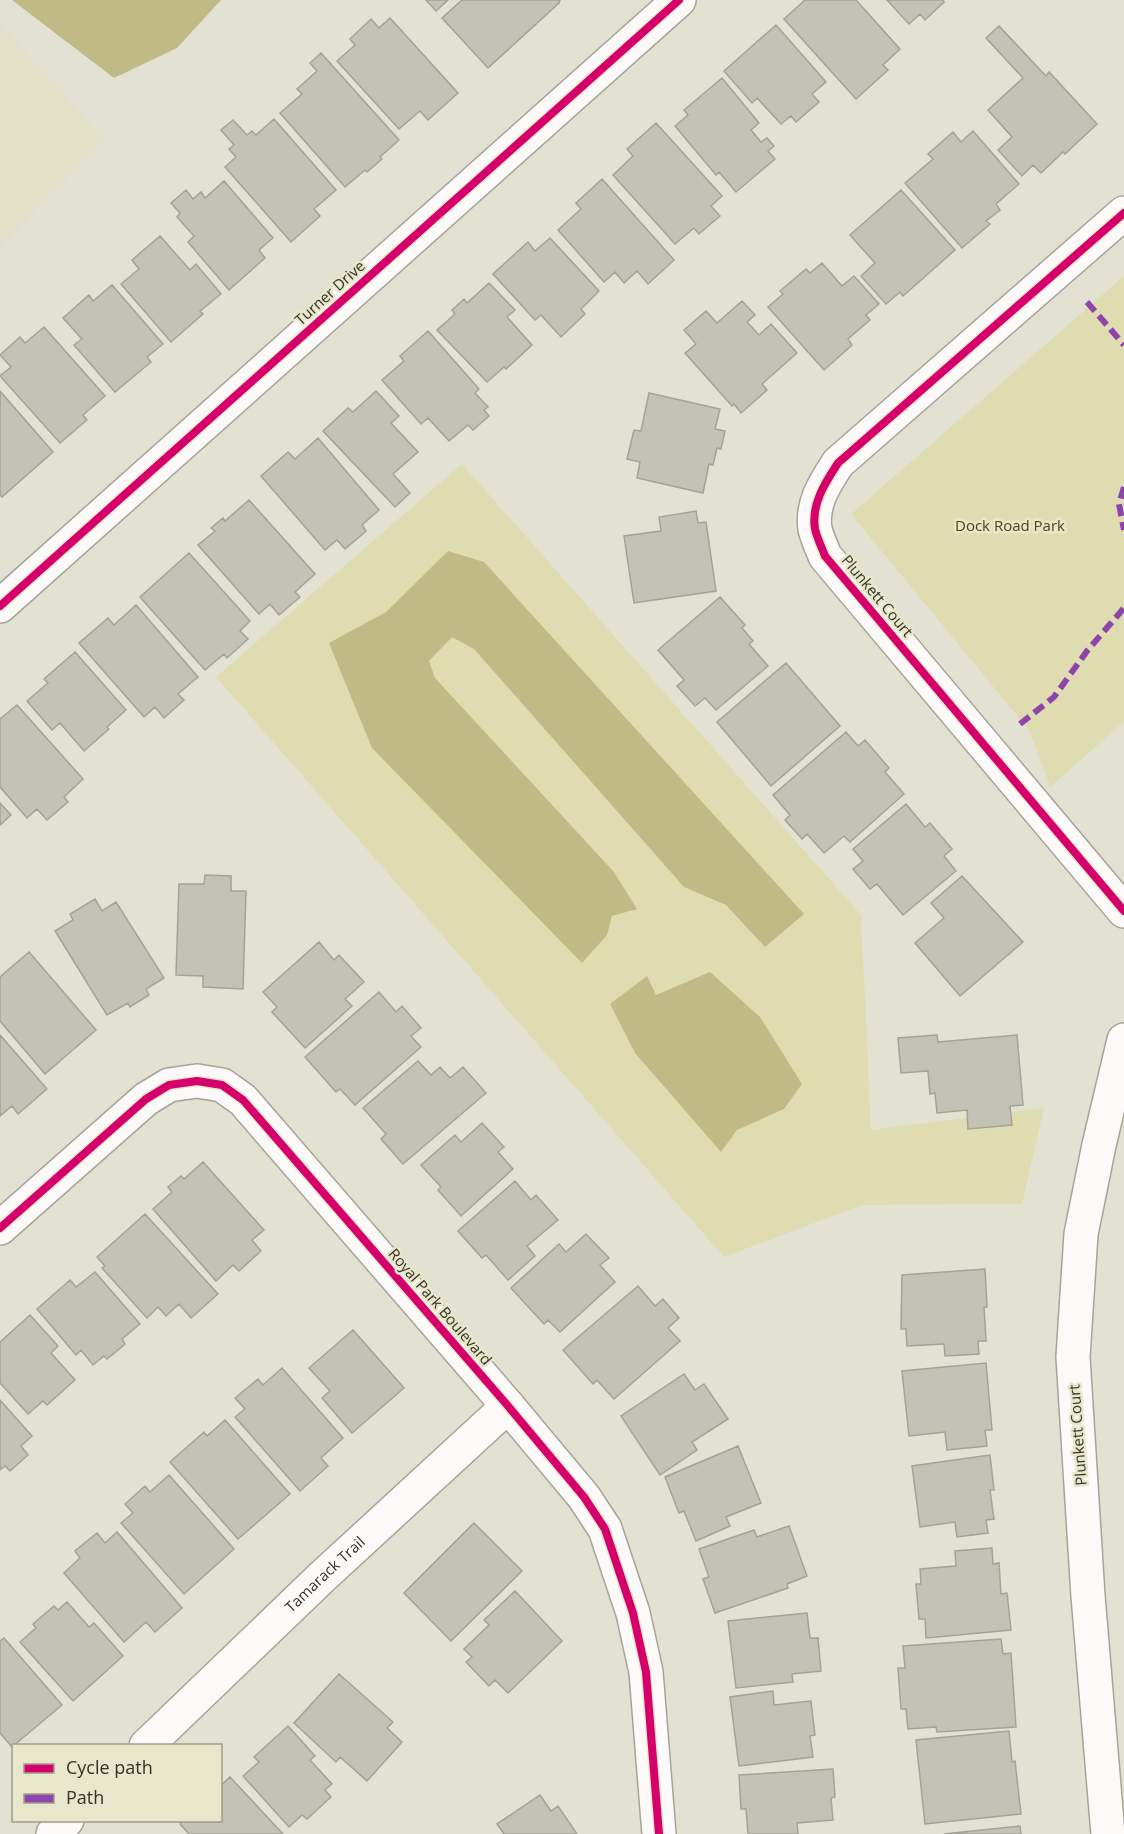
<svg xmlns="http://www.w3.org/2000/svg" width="1124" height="1834" font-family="'Open Sans',sans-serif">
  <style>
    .built { fill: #e2e0c6 }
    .green { fill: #e0dcb2 }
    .water { fill: #c0ba86 }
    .building { fill: #c3c2b5; stroke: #a3a297; stroke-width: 1.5 }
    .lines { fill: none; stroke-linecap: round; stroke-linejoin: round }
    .minor-casing { stroke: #a6a499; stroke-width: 36 }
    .minor { stroke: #fbfaf8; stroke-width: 33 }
    .quiet { stroke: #8e44ad; stroke-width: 6; stroke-dasharray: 12 6; stroke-linecap: butt }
    .cycleway-casing { stroke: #e9e7cb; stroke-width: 11 }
    .cycleway { stroke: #d6006c; stroke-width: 8 }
    .labels { text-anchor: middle; stroke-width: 5; stroke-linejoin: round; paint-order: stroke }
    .street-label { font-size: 15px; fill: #323127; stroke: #e9e7cb }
    .park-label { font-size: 15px; fill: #4b450e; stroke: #e9e7cb }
  </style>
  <rect width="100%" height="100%" fill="#e2e1d2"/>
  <path class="built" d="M0 23 104 140 0 247Z"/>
  <path class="green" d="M1124 276V722L1050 787 1029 730 851 514Z
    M462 464 861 915 871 1130 1044 1108 1022 1204 862 1205 724 1257 216 677Z"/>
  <path class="water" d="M12 0H221L177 48 114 78Z
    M448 551 484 562 804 914 765 947 726 905 684 887 474 649 452 637 429 661 435 678 614 872 637 909 612 916 607 935 582 963 372 748 329 643 386 612Z
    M710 972 760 1017 802 1084 784 1109 737 1130 721 1152 635 1053 610 1004 647 976 656 995Z"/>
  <path class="building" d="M426 0H448L436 11Z
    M462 0H560L559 3 488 68 442 18Z
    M805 0H856L900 49 883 65 888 70 856 99 784 19Z
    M887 0H943L944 2 925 20 920 14 909 24Z
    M390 18 458 93 428 120 420 111 399 129 337 61 355 45 350 39 371 19 379 28Z
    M776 25 826 82 812 94 819 102 796 122 791 116 781 124 757 98 752 103 724 71Z
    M999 26 1046 76 1049 72 1097 124 1065 154 1063 152 1041 173 1033 165 1022 176 998 150 1012 137 988 110 1023 78 986 38Z
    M321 53 399 140 380 157 382 159 367 172 365 170 345 187 280 113 302 94 297 89 317 71 310 63Z
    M722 78 759 123 751 130 761 142 767 138 774 146 768 151 775 159 736 192 719 172 716 175 675 126 688 115 684 110Z
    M274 119 336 190 314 209 320 216 291 242 225 167 236 157 229 149 234 145 221 130 233 120 247 135 252 131 256 135Z
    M656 123 722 196 711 206 720 216 699 234 694 228 675 244 613 175 633 156 627 149Z
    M973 131 1019 184 996 204 1000 210 986 221 990 224 962 248 905 183 933 159 928 154 953 132 961 142Z
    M602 179 674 260 648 284 637 271 624 283 615 272 604 282 558 230 581 209 576 203Z
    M224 181 273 238 259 250 265 258 229 290 188 242 194 236 177 217 180 213 171 203 186 190 193 199 201 192 205 198Z
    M901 190 955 250 903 296 900 292 886 304 861 276 875 263 850 235Z
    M160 236 190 270 196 264 221 294 200 311 203 314 171 342 121 284 139 269 132 260Z
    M550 238 599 291 581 309 585 314 561 337 541 315 535 320 493 274 528 242 535 251Z
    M822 263 842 286 854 276 879 304 866 315 870 320 848 339 852 345 824 370 768 307 783 294 780 291 806 269 810 273Z
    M489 283 515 310 507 317 532 345 506 369 504 367 487 382 437 330 455 314 452 310 464 299 467 303Z
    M112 285 163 344 147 357 151 362 115 392 74 345 82 339 63 318 89 295 93 301Z
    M742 301 755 315 747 322 759 335 771 324 797 353 762 384 767 390 741 413 734 404 732 406 685 353 696 344 684 330 706 311 717 323Z
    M44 327 105 396 83 415 87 420 60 443 0 376 11 367 0 355 20 337 25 343Z
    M428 331 479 389 475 393 488 407 484 410 489 416 473 430 468 425 449 441 428 418 421 424 382 380 404 361 400 356Z
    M0 391 53 452 2 497 0 495Z
    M376 391 399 416 391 423 418 452 393 474 410 493 395 507 323 431 348 408 353 412Z
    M649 393 720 409 715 429 725 431 721 449 717 448 713 465 709 464 703 493 637 478 640 462 627 459 634 430 641 431Z
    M318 438 379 510 362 525 366 531 345 549 337 540 325 550 261 476 288 452 295 459Z
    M249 500 315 574 295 592 300 597 279 615 270 604 259 614 198 545 215 531 211 528 223 518 225 521Z
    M696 511 698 523 706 522 716 591 634 603 624 536 661 531 659 517Z
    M189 553 250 621 240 631 248 639 227 658 224 654 205 670 140 597Z
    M720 597 745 625 742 628 753 641 749 644 768 666 716 710 705 698 695 706 677 686 684 680 658 650Z
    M136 605 198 677 178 694 184 700 164 718 155 707 144 717 79 643 108 618 114 625Z
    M75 652 126 710 107 727 109 729 84 751 60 723 52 730 27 701 48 683 44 679Z
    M786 663 840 726 771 786 717 722Z
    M17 705 83 779 64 797 68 802 47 820 37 809 27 818 0 787V719Z
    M846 732 858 746 865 740 889 768 885 772 904 794 850 842 844 836 824 853 807 834 802 839 785 820 790 815 773 795Z
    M0 803 11 815 0 825Z
    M906 804 925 827 930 823 952 849 944 856 956 871 903 915 877 884 870 889 853 869 863 861 853 849Z
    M205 875 231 876V891H246L243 989 203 987V976L176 975 179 884H204Z
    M962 876 1023 942 960 996 915 943 944 918 931 903Z
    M95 899 102 911 116 902 164 978 146 989 149 995 130 1007 128 1003 107 1015 55 931 73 920 70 914Z
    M319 942 334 960 339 955 364 982 345 999 352 1006 305 1048 272 1012 277 1007 263 992Z
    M29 952 96 1030 45 1074 0 1021V977Z
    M379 992 396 1012 402 1006 421 1028 411 1036 421 1047 355 1105 340 1089 336 1092 305 1057Z
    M0 1035 47 1089 18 1114 12 1106 0 1116Z
    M937 1035 938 1042 1017 1035 1023 1105 1010 1106 1012 1125 968 1129 967 1110 937 1113 935 1093 930 1094 928 1071 901 1073 898 1038Z
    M418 1061 431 1075 440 1067 450 1078 463 1067 486 1093 403 1164 381 1139 386 1134 363 1108Z
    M482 1123 504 1147 498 1152 513 1169 461 1216 438 1190 441 1187 421 1165 455 1135 461 1142Z
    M203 1162 264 1230 252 1240 261 1251 239 1271 233 1265 216 1281 153 1209 172 1192 168 1187 181 1176 184 1179Z
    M515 1181 531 1200 536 1195 558 1220 527 1246 535 1256 508 1280 486 1255 482 1258 458 1231Z
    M145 1214 218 1294 191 1318 179 1304 166 1316 158 1307 147 1318 102 1268 105 1266 97 1257Z
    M586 1234 609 1258 600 1265 615 1282 560 1332 548 1320 544 1324 511 1288 559 1244 566 1252Z
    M985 1269 987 1307H984L986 1341H978L979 1354 945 1356 944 1344 907 1346 906 1329H901L902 1275Z
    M95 1272 140 1324 122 1339 125 1344 107 1359 104 1356 93 1365 81 1350 76 1355 37 1309 70 1280 76 1287Z
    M638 1286 655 1306 663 1299 679 1318 668 1328 680 1341 614 1399 597 1380 593 1384 563 1350Z
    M30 1315 58 1346 51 1353 75 1380 47 1405 43 1401 28 1414 0 1383V1342Z
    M353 1330 404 1388 352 1433 322 1398 330 1391 309 1368Z
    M986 1363 992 1430H985L987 1446 947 1450 945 1432 909 1436 902 1371Z
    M282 1368 343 1438 321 1458 328 1466 300 1491 235 1417 245 1409 235 1398 258 1379 263 1385Z
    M684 1374 695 1390 704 1384 728 1419 692 1442 697 1450 660 1475 621 1416Z
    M0 1400 32 1436 21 1446 28 1455 10 1471 5 1466 0 1470Z
    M225 1420 290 1494 238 1539 170 1462 204 1432 207 1436Z
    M738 1446 761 1503 726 1517 730 1526 696 1541 684 1511 679 1513 665 1477Z
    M990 1455 994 1490H990L994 1519 986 1520 988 1533 957 1537 955 1522 920 1527 912 1466Z
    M169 1475 234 1549 184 1594 121 1523 133 1513 125 1504 145 1486 150 1492Z
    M474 1523 522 1571 451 1641 404 1593Z
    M789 1526 807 1576 787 1584 788 1588 715 1613 703 1579 709 1577 699 1549 754 1530 757 1537Z
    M117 1532 182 1608 155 1632 146 1622 124 1642 64 1573 80 1558 75 1551 97 1533 105 1543Z
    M992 1548 993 1564 999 1563 1001 1594 1007 1593 1011 1630 926 1638 925 1619H919L916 1584H921L920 1569 956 1566 955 1551Z
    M515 1591 562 1641 508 1693 495 1680 489 1686 466 1662 472 1657 464 1649 489 1625 484 1620Z
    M67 1602 89 1627 94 1623 123 1656 73 1701 20 1642 36 1628 33 1624 54 1606 58 1610Z
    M807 1613 810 1638H818L821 1671 792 1674 793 1682 736 1688 728 1621Z
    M4 1638 62 1705 12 1747 0 1733V1641Z
    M1001 1639 1003 1654 1011 1653 1016 1727 937 1732 936 1727 908 1729 906 1709H901L898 1668H905L903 1646Z
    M339 1674 393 1722 387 1728 402 1742 367 1781 340 1757 336 1762 294 1723Z
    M773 1691 774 1705 811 1701 815 1735 810 1736 813 1757 739 1766 730 1697Z
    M288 1726 315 1756 310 1760 332 1784 325 1790 331 1797 307 1819 302 1815 289 1827 243 1776 259 1762 254 1757Z
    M1009 1731 1012 1762 1015 1761 1021 1814 925 1824 916 1740Z
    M833 1769 835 1797 831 1798 833 1820 797 1823 798 1834H748L746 1809H741L739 1775Z
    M230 1777 283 1834H189L180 1824 184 1820H220V1786Z
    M540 1795 551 1811 558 1806 577 1834H504L497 1824Z
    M1020 1826 1021 1834H944Z"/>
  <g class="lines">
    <g class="minor-casing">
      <g id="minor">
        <path d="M1124 213 838 463C825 483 811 504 815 529 817 538 822 548 825 556L1124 911"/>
        <path d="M0 606 679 0"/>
        <path d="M0 1228 146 1099 169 1085 197 1081 222 1085 243 1100 508 1406 584 1497 605 1529 633 1613 646 1672 659 1834"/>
        <path id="s1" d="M146 1746 322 1577 508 1406"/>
        <path d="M53 1834 67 1820"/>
        <path d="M1108 1834 1088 1596 1073 1357 1081 1234 1099 1145 1124 1040"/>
      </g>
    </g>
    <use href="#minor" class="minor"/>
    <path class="quiet" d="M1087 302 1124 345
      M1124 487 1119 504 1124 530
      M1020 724 1054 697 1087 651 1124 608"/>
    <g class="cycleway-casing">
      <path id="cycleway" d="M1124 213 838 463C825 483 811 504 815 529 817 538 822 548 825 556L1124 911
        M0 606 679 0
        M0 1228 146 1099 169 1085 197 1081 222 1085 243 1100 508 1406 584 1497 605 1529 633 1613 646 1672 659 1834"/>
    </g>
    <use href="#cycleway" class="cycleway"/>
  </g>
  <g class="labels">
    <g class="street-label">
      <text transform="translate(330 293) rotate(-42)" y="5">Turner Drive</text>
      <text transform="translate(877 596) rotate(50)" y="5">Plunkett Court</text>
      <text transform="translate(440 1307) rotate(49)" y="5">Royal Park Boulevard</text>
      <text transform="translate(1078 1435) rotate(-94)" y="5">Plunkett Court</text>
      <text dy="5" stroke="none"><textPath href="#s1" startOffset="248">Tamarack Trail</textPath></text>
    </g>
    <g class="park-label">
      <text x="1010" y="531">Dock Road Park</text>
    </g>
  </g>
  <rect x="12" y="1744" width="210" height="78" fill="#e9e7cb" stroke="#a09e89" stroke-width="1.5"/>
  <rect x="24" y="1764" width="30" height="9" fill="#d6006c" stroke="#a09e89" stroke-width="1.5"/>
  <text x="66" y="1774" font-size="18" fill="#323127">Cycle path</text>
  <rect x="24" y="1794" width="30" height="9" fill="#8e44ad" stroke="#a09e89" stroke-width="1.5"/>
  <text x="66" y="1804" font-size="18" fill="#323127">Path</text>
</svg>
